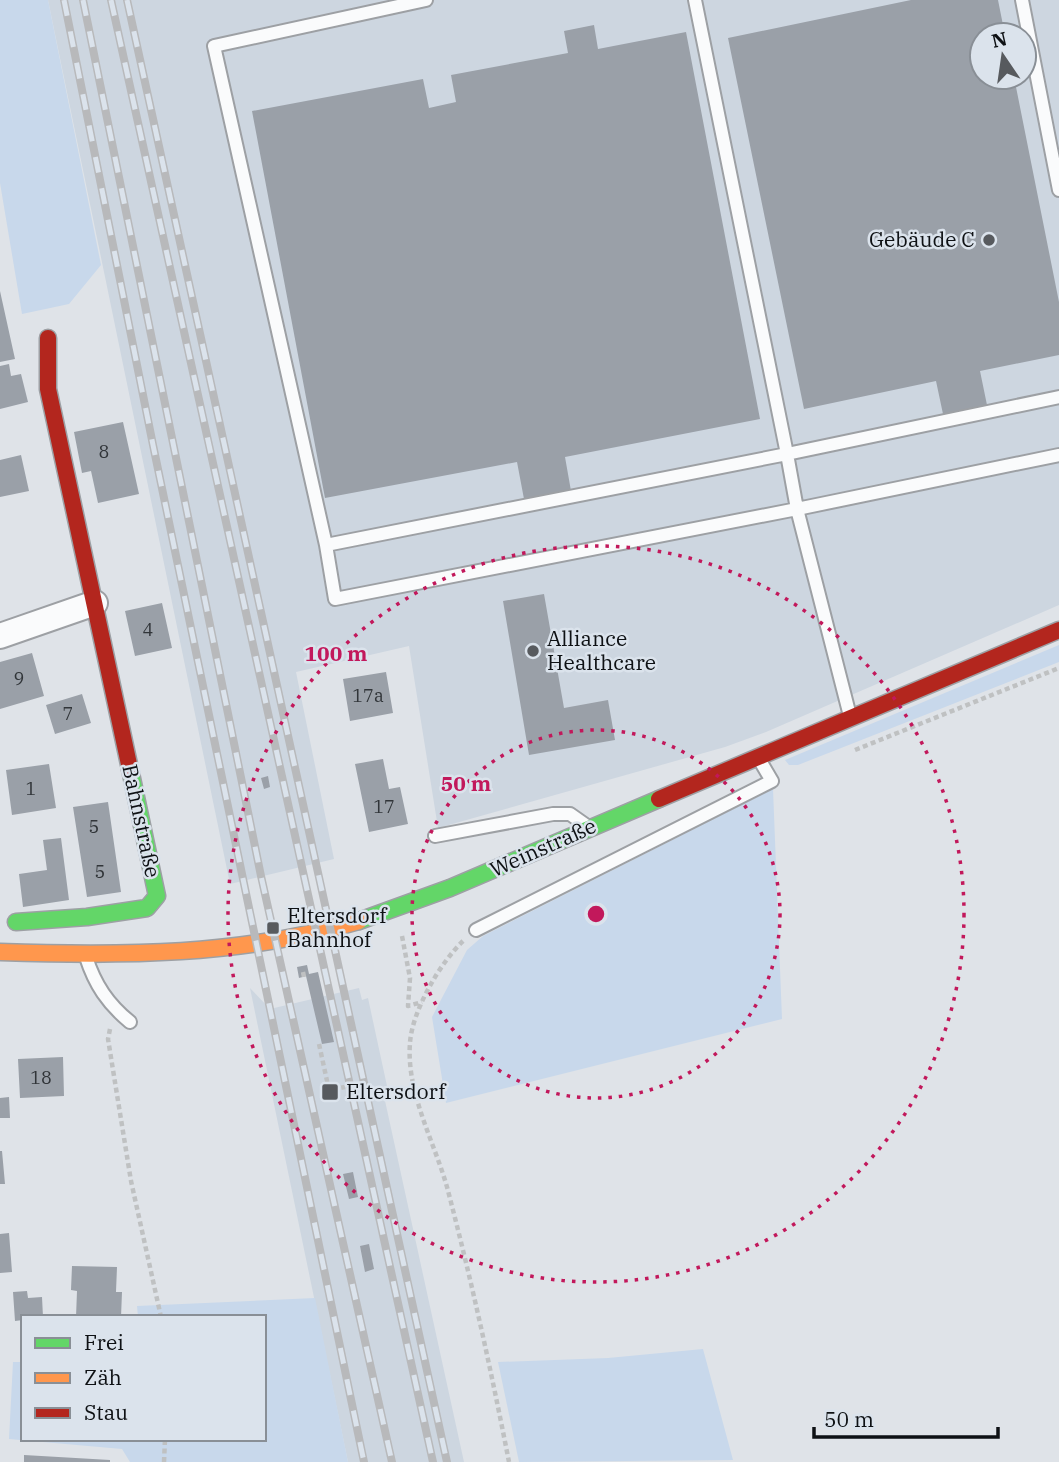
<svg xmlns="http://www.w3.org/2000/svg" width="1059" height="1462" font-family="'IBM Plex Serif',serif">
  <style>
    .built { fill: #cdd6e0; fill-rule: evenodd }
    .green { fill: #c8d8eb }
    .building { fill: #9aa0a8 }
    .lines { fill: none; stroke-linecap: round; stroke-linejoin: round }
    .lane-casing { stroke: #9da0a4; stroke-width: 16 }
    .street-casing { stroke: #9da0a4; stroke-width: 28 }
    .fast-casing { stroke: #9da0a4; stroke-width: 19 }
    .slow-casing { stroke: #9da0a4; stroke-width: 19 }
    .jam-casing { stroke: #9da0a4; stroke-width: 19 }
    .path { stroke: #bfc1c2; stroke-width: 4.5; stroke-dasharray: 5 3.5; stroke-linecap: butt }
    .lane { stroke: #fafbfc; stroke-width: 12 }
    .street { stroke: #fafbfc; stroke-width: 24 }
    .fast { stroke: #63d668; stroke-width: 16 }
    .slow { stroke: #ff974d; stroke-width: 16 }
    .jam { stroke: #b3261e; stroke-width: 16 }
    .rail-casing { stroke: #b8b9bb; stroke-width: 8 }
    .rail { stroke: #dbe3ec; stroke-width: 5; stroke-dasharray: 16; stroke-linecap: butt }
    .ring { fill: none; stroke: #c2185b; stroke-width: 3.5; stroke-dasharray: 3.5 7 }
    .poi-dot { fill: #575a5e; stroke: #dbe3ec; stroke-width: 2.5 }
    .labels { text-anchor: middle; stroke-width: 5; stroke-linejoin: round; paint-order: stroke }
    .number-label { font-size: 18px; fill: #313539 }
    .poi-label { font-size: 21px; fill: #0e1114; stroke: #dbe3ec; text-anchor: start }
    .street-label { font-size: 21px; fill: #0e1114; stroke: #dbe3ec }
    .centre { fill: #c2185b; stroke: #dbe3ec; stroke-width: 3.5 }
    .ring-label { font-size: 21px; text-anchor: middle; font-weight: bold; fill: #c2185b; stroke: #dbe3ec; stroke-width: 5; stroke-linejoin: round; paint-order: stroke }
  </style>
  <rect width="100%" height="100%" fill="#dfe3e8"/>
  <path class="built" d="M48 0H1059V605L766 732 725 747 438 828 409 646 296 672 334 859 230 884ZM982 35H1024V77H982Z
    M250 988 270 1009 359 988 362 1000 368 998 387 1086 382 1087 464 1462H348Z"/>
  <path class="green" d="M0 0H48L101 265 69 304 22 314 0 183Z
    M1059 645V662L798 765H789L785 760Z
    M773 789 782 1019 446 1103 432 1017 467 950 483 936Z
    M315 1298 348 1462H130L122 1449 9 1439 13 1362H23V1439H264V1317H138L137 1306Z
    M703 1349 733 1460 519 1462 498 1362 608 1358Z"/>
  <path class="building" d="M911 0H998L1005 35H982V77H1014L1059 302V355L980 371 987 405 943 414 936 381 804 409 728 38Z
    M594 25 598 49 686 32 760 419 565 457 571 491 524 499 517 462 325 498 252 111 423 79 429 108 456 102 451 75 568 53 564 31Z
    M0 291 15 359 0 362Z
    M9 364 11 376 21 374 28 402 0 409V366Z
    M123 422 139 494 98 503 91 471 82 473 74 432Z
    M21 455 29 491 0 497V460Z
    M544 594 564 708 608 700 615 740 529 755 503 601Z
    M162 603 172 648 135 656 125 611Z
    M32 653 44 696 0 709V662Z
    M386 672 393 713 350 721 343 679Z
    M82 694 91 723 55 734 46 705Z
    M383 759 389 789 400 787 408 824 369 832 355 764Z
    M49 764 56 808 12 815 6 770Z
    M268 776 270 787 264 789 261 778Z
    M108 802 121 892 87 897 73 807Z
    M61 838 69 900 23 907 19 874 47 870 43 840Z
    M307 965 309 974 318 972 334 1042 322 1044 306 976 299 978 297 967Z
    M63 1057 64 1096 20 1098 18 1059Z
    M9 1097 10 1118H0V1098Z
    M0 1151H2L5 1184H0Z
    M353 1172 358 1197 349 1199 343 1174Z
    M9 1233 12 1272 0 1273V1234Z
    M369 1244 374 1269 365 1272 360 1246Z
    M72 1266 117 1267 116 1292H122L121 1317H76L77 1291 71 1290Z
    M27 1291 28 1298 42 1297 43 1317H23V1320L15 1321 13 1292Z
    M24 1455 110 1460V1462H24Z"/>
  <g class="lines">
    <g class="lane-casing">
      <path id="lane" d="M695 0 787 454 1059 397
        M1022 0 1059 190
        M326 545 214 46 426 0
        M850 716 797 509 335 599 326 545 787 454 797 509 1059 455
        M435 836 553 814H570L587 826
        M476 930 772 781 759 759
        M86 957C95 985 108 1004 130 1022"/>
    </g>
    <g class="street-casing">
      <path id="street" d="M0 636 95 603"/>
    </g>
    <g class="fast-casing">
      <path id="fast" d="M359 921 450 888 659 799
        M16 922 87 917 147 908 157 896 130 769"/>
    </g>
    <g class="slow-casing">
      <path id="slow" d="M0 952C121 956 242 956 359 921"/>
    </g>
    <g class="jam-casing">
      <path id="jam" d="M48 338V389L130 769
        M659 799 1059 630"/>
    </g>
    <path class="path" d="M855 750 1059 668
      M402 936 410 978 408 1006 422 1002
      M463 941C440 963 412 1011 410 1043 406 1092 434 1141 447 1187 471 1278 491 1370 509 1462
      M303 972 304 977
      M110 1029 108 1039 131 1181 161 1317
      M319 1044 329 1090 345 1087
      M164 1462 165 1439"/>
    <use href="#lane" class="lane"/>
    <use href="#street" class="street"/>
    <use href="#fast" class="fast"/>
    <use href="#slow" class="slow"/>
    <use href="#jam" class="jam"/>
    <g class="rail-casing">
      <path id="rail" d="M64 0 153 445 364 1462
        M83 0 261 876 392 1462
        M111 0 433 1462
        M127 0 447 1462"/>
    </g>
    <use href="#rail" class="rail"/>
  </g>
  <g class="ring">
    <circle cx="596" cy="914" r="184"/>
    <circle cx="596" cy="914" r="368"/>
  </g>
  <g class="poi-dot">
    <circle cx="989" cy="240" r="7"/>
    <circle cx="533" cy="651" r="7"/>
    <rect x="266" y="921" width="14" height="14" rx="3.5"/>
    <rect x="321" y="1083" width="18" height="18" rx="3.5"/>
  </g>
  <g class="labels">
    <g class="number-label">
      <text x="104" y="458">8</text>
      <text x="148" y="636">4</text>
      <text x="19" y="685">9</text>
      <text x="368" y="702">17a</text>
      <text x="68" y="720">7</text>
      <text x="31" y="795">1</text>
      <text x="384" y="813">17</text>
      <text x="94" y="833">5</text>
      <text x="100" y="878">5</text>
      <text x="41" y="1084">18</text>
    </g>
    <g class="poi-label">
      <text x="975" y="247" text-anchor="end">Gebäude C</text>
      <text x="547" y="646">Alliance<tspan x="547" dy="24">Healthcare</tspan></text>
      <text x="287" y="923">Eltersdorf<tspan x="287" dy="24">Bahnhof</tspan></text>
      <text x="346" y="1099">Eltersdorf</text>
    </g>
    <g class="street-label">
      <text transform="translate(141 821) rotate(78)" y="7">Bahnstraße</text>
      <text transform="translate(543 848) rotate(-24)" y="7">Weinstraße</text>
    </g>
  </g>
  <circle cx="596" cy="914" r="10" class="centre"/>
  <g class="ring-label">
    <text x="336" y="661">100 m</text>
    <text x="466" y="791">50 m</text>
  </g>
  <rect x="21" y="1315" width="245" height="126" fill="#dbe3ec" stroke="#898f96" stroke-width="2"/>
  <rect x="35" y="1338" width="35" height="10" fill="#63d668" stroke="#898f96" stroke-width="2"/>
  <text x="84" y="1350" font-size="21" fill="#0e1114">Frei</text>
  <rect x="35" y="1373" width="35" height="10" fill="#ff974d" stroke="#898f96" stroke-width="2"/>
  <text x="84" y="1385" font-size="21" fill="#0e1114">Zäh</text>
  <rect x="35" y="1408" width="35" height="10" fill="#b3261e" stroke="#898f96" stroke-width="2"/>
  <text x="84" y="1420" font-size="21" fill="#0e1114">Stau</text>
  <g transform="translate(1003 56) rotate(347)"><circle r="33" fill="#dbe3ec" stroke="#898f96" stroke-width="2"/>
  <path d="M0-5L12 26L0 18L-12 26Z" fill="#575a5e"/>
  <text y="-10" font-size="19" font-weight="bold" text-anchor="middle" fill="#0e1114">N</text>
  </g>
  <path d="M814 1427v10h184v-10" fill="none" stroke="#0e1114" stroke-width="3.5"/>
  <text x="824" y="1427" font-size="21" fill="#0e1114" stroke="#dbe3ec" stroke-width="5" paint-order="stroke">50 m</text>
</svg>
